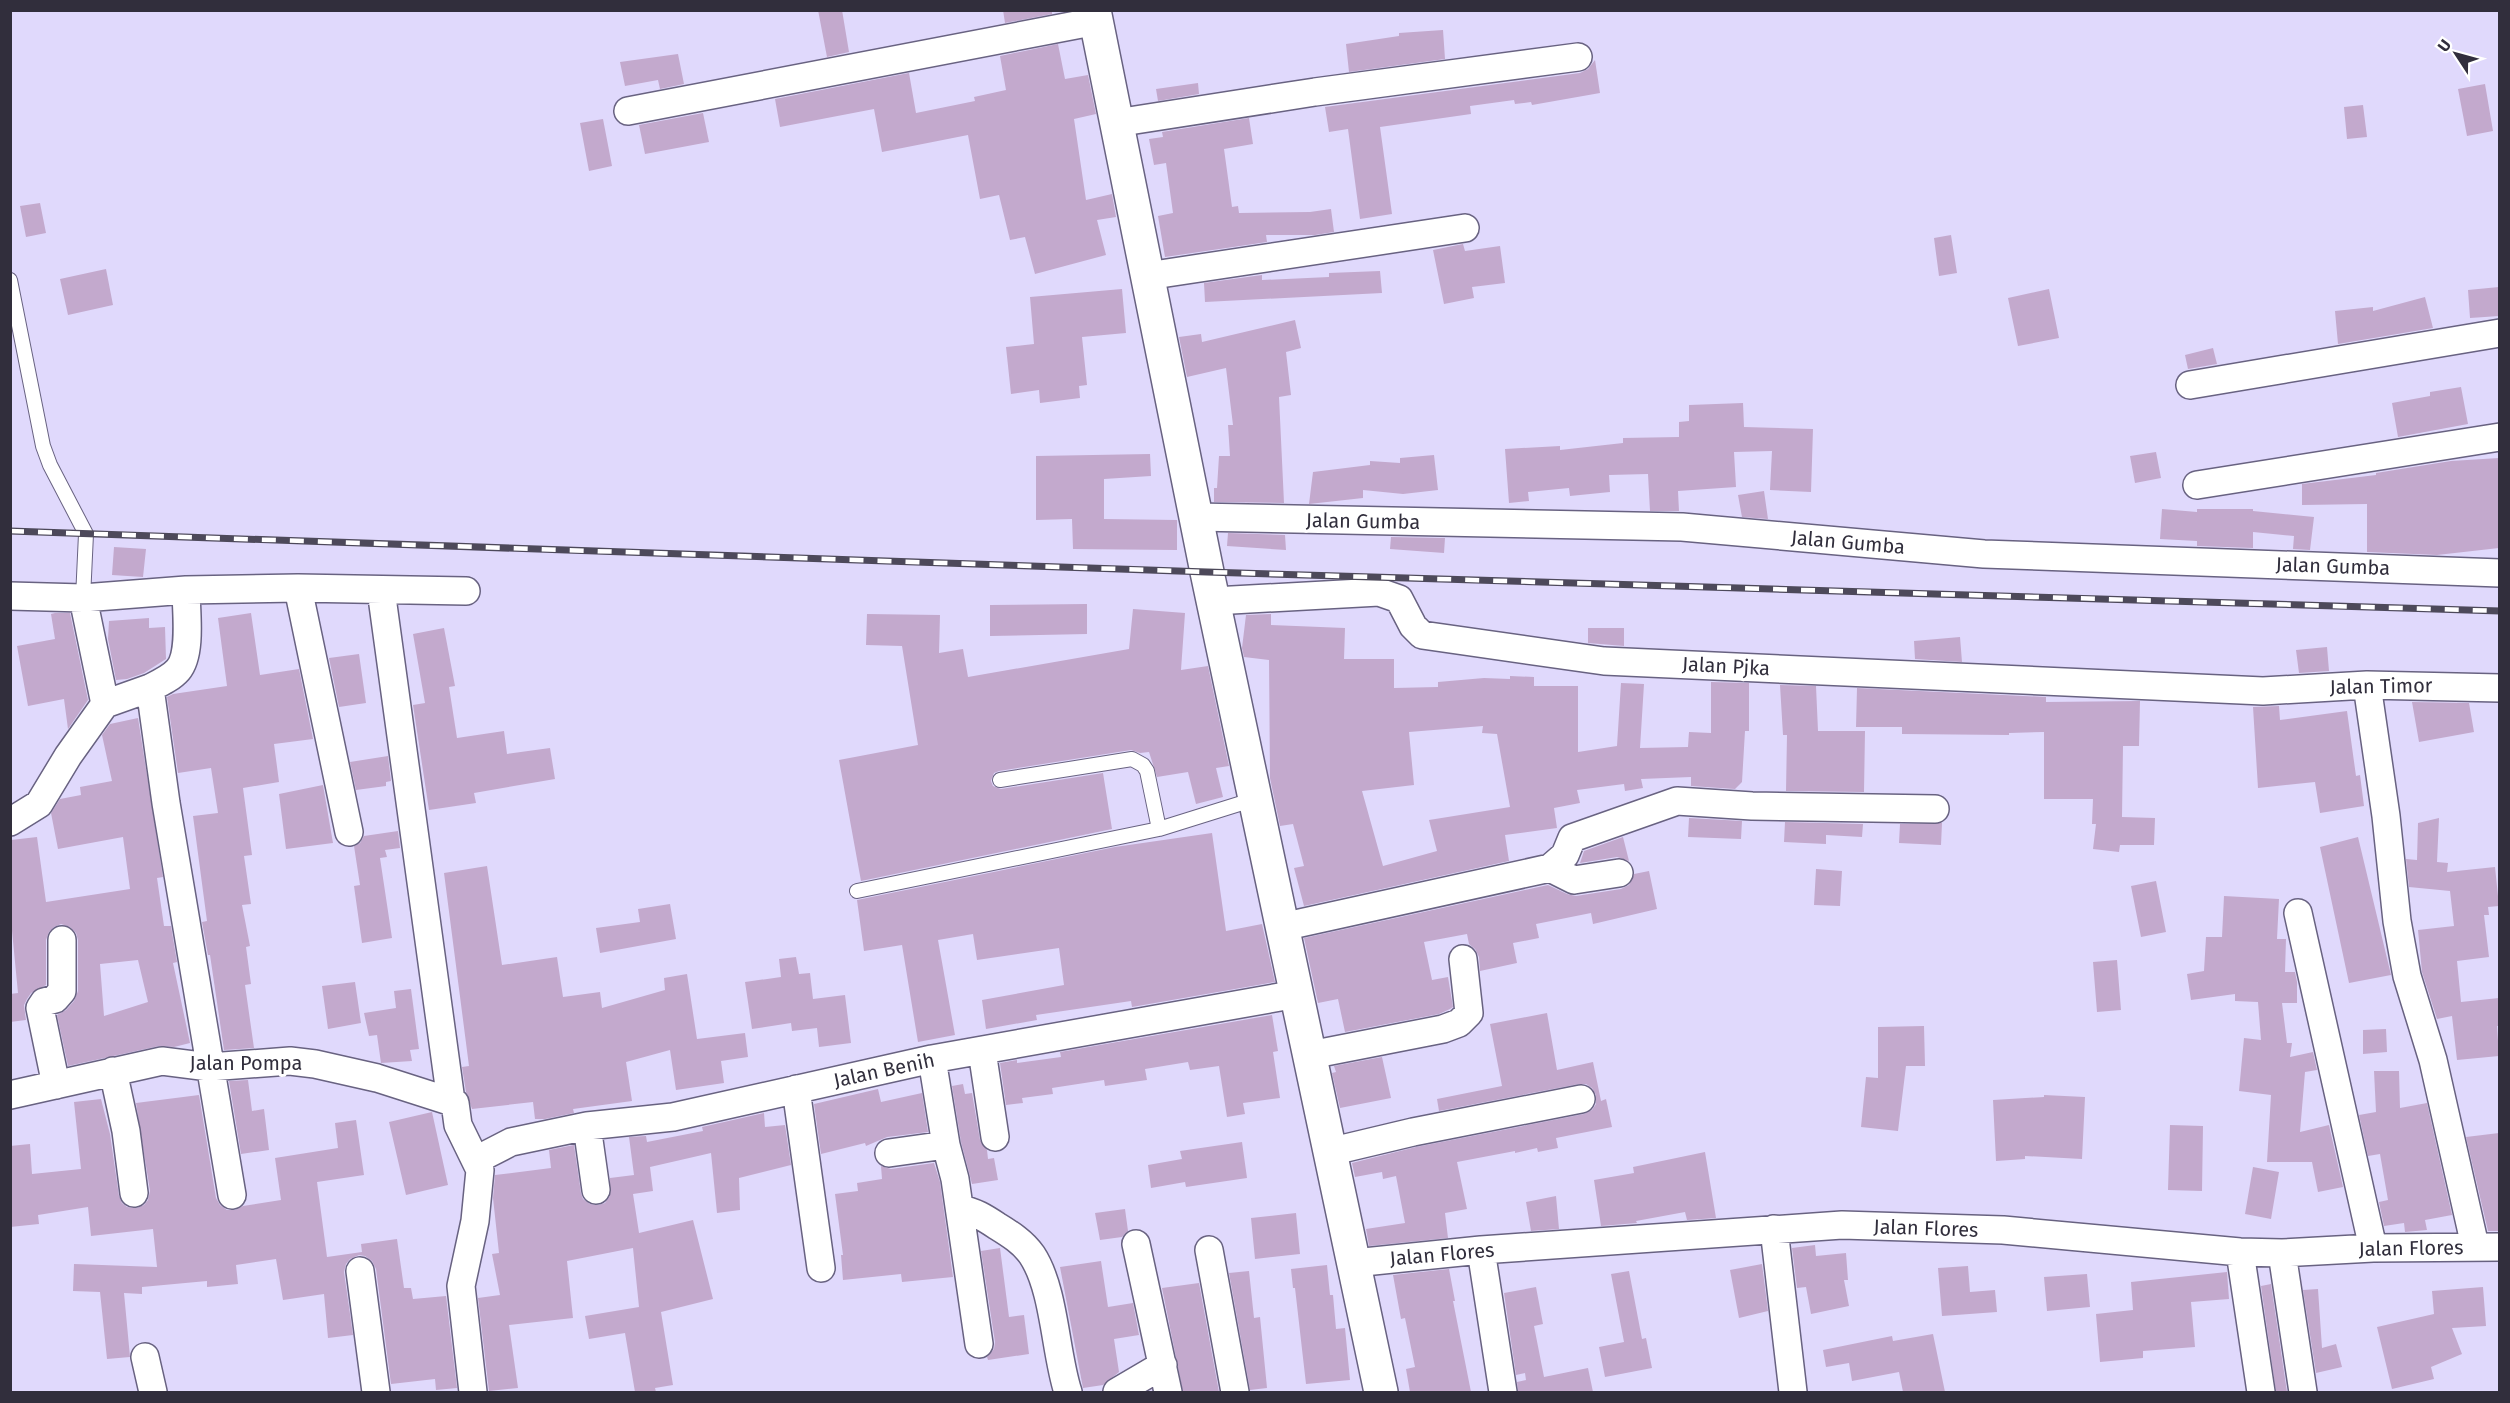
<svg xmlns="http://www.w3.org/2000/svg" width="2510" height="1403" font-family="'Fira Sans',sans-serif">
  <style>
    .building { fill: #c3a9cd; fill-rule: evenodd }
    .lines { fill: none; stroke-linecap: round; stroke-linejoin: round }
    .lane-casing { stroke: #686281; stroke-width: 16 }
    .street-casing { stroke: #686281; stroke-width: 30 }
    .secondary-casing { stroke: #686281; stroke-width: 36 }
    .lane { stroke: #fff; stroke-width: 14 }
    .street { stroke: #fff; stroke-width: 27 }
    .secondary { stroke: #fff; stroke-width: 33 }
    .rail-casing { stroke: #4d495a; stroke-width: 7 }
    .rail { stroke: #fff; stroke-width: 4.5; stroke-dasharray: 14; stroke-linecap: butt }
    .labels { text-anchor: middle; stroke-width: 6; stroke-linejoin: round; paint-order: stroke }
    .street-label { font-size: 20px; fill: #312e3c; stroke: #fff }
  </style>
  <rect width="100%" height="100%" fill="#e0d9fc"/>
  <path class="building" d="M818 10H842L849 52 827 57Z
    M1003 10H1052V14L1005 23Z
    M1443 30 1445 59 1349 72 1346 44 1399 36V33Z
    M1058 44 1065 79 1088 75 1096 114 1074 119 1086 200 1112 194 1116 217 1097 220 1106 255 1035 274 1025 237 1010 240 999 195 980 199 968 135 882 152 874 109 780 127 775 99 909 73 916 113 975 101 974 97 1006 90 1000 56Z
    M678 54 684 84 660 89 658 80 625 86 620 62Z
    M1595 60 1600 93 1532 105 1531 102 1515 104 1514 100 1470 106 1471 114 1380 127 1392 214 1360 219 1348 129 1329 132 1325 107 1580 73 1588 69Z
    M1198 83 1199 94 1158 101 1156 89Z
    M2485 84 2493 131 2467 136 2458 89Z
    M2363 105 2367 137 2347 139 2344 107Z
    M703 113 709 142 645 154 639 125Z
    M1249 118 1253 144 1224 149 1232 207 1238 206 1239 213 1310 212 1331 209 1334 232 1315 235H1266L1267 242 1165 257 1158 216 1173 213 1166 163 1154 165 1149 139 1163 137 1162 132Z
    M603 119 612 166 589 171 580 123Z
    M40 203 46 233 26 237 20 206Z
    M1951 235 1957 273 1939 276 1934 238Z
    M1463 244 1465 251 1500 246 1505 283 1472 287 1474 298 1444 304 1433 250Z
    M106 269 113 305 68 315 60 279Z
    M1380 271 1382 293 1205 302 1204 283 1262 275V280L1329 277V273Z
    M2499 287V316L2470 318 2468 290Z
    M1122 289 1126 333 1082 337 1087 385 1079 386 1080 398 1040 403 1039 390 1011 394 1006 347 1034 344 1030 297Z
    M2049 289 2059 338 2018 346 2008 298Z
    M2425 297 2433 328 2338 344 2335 311 2373 307V311Z
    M1295 320 1301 348 1286 352 1291 395 1279 397 1284 503 1214 502V488H1217L1219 456H1230L1228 425H1233L1226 368 1187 377 1179 337 1201 334 1202 342Z
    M2213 348 2217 364 2188 369 2185 355Z
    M2461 387 2468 424 2398 437 2392 403 2430 396V392Z
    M1743 403 1744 427 1813 429 1811 492 1770 490 1772 451 1734 452 1736 487 1678 491 1679 511H1650L1648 474 1609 475 1610 492 1570 496 1569 488 1528 492 1529 501 1509 503 1505 449 1560 446V450L1623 443V438L1679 437V422L1689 421V405Z
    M2156 452 2161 478 2135 483 2130 456Z
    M1150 454 1151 476 1104 479V519L1177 520V550L1073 549 1072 519 1036 520V456Z
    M1434 455 1438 490 1403 494 1363 490V498L1309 504 1313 472 1370 465V461L1400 463V458Z
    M2499 458V548L2437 555 2367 552V504L2302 505V484L2376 475V473L2451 461Z
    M1764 491 1768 519 1742 517 1738 495Z
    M2162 509 2197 512V509H2253V511L2314 517 2310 550 2293 549 2294 536 2253 532V548L2197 546V541L2160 539Z
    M1228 533 1285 535 1286 550 1227 546Z
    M1391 537 1445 538 1444 553 1390 549Z
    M114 547 146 549 143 577 112 575Z
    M1087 604V634L990 636V605Z
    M1133 609 1185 613 1181 670 1208 666 1229 766 1216 768 1223 797 1196 804 1188 772 1157 777 1149 752 1140 753 1131 750 999 771 994 773 991 781 993 786 1001 789 1103 773 1112 829 861 881 839 760 918 745 902 646 866 645 867 614 940 615 939 653 963 649 968 677 1129 649Z
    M55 613H70L88 700 68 729 64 699 28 706 17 646 55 639 51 614Z
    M251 613 260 675 299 669 313 739 274 744 279 782 243 788 252 855 244 856 251 904 242 905 250 946 246 947 251 984 245 985 254 1048 224 1050 210 955H208L202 922 207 921 193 816 218 813 211 768 178 773 167 697 173 694 227 686 218 618Z
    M1271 614V625L1345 628 1344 659H1394V688L1438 687V682L1484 678 1510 679V676L1534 677V686H1578V752L1617 746 1621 683 1644 684 1640 748 1688 747 1689 732 1711 733V682L1749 683V731H1745L1742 782 1735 789 1691 786V777L1641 779 1643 788 1625 791 1624 784 1577 790 1580 803 1554 808 1557 828 1505 835 1509 861 1304 906 1294 868 1304 866 1293 824 1280 826 1270 778 1269 660 1244 657 1242 648 1246 615ZM1483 726 1482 733 1497 734 1510 807 1429 820 1437 851 1383 866 1362 791 1414 785 1409 732Z
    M149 618V628L165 627 166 659 144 673 127 679 116 680 108 639 109 621Z
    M444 628 455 686 449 687 457 738 504 731 507 754 550 748 555 779 474 793 476 803 429 810 413 705 425 703 413 634Z
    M1588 628H1624V646L1588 643Z
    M1960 637 1962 662 1915 659 1914 641Z
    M2327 647 2329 671 2299 673 2296 650Z
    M359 654 366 703 339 707 329 658Z
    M1780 685 1816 686 1818 731H1865L1864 792 1786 791 1787 735H1783Z
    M1857 688 2046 697V702L2140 701 2139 746H2123L2122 817 2155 818 2154 845H2120L2119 852 2093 849 2096 824H2092L2093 799H2044V732L2009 733V735L1902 734V727H1856Z
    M2412 702 2469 703 2474 732 2419 742Z
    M2279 706 2280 720 2347 711 2356 776 2360 775 2364 806 2320 813 2315 782 2258 788 2253 707Z
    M138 718 163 877 157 878 164 926H171L177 962 173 963 190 1043 174 1047 159 1046 68 1066 57 1015 66 1010 74 1001 78 991V940L76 933 70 927 61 924 54 927 49 932 46 940V985L31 993 27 999 24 1005 26 1020 10 1022V994L18 993 10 910 11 840 37 837 46 902 130 889 123 837 58 849 51 813 60 799 81 795 80 787 112 781 102 735 110 724ZM138 960 148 1002 104 1016 100 964Z
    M388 756 391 781 386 782V786L356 790 350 762Z
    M323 785 333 843 286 849 279 794Z
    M1689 818 1742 821 1741 839 1688 837Z
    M2439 818 2437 862 2448 863 2447 872 2495 867 2499 906 2488 907 2489 915H2484L2489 957 2457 961 2461 1002 2499 998V1026H2497L2499 1056 2457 1060 2452 1016 2437 1019 2422 972 2418 930 2454 926 2450 891 2409 887 2406 859 2417 860 2418 823Z
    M1785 822 1863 824 1862 837 1826 835V844L1784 842Z
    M1942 823 1941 845 1899 843 1900 824Z
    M398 831 400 848 385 850 387 857 380 858 392 938 362 943 354 886 360 885 354 846 360 843 364 836Z
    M1212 833 1226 931 1262 924 1275 982 1132 1007 1131 1001 1036 1015 1037 1020 986 1029 982 1000 1064 985 1059 948 977 960 973 934 938 940 955 1035 918 1042 902 945 864 951 857 900 1115 847Z
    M1623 837 1629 861 1617 857 1580 863 1584 851Z
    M2358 837 2391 975 2349 983 2320 847Z
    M487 866 502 965 557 957 563 997 600 992 602 1008 665 990 664 978 687 974 697 1039 745 1033 748 1057 721 1061 724 1083 676 1090 670 1050 626 1062 632 1101 573 1109 574 1113 545 1119H535L533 1102 472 1109 466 1092 462 1067 469 1066 444 873Z
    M1816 869 1842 871 1840 906 1814 905Z
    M1649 871 1657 909 1593 924 1591 913 1536 924 1539 938 1513 943 1517 963 1480 971 1479 957 1475 949 1469 944 1467 934 1424 942 1432 980 1448 977 1453 1007 1450 1009 1439 1014 1345 1032 1338 999 1318 1003 1304 938 1548 885 1567 894 1576 896 1621 889 1629 885 1634 874Z
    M2156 881 2166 932 2141 937 2131 886Z
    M2224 896 2279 899 2277 939H2286L2285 972H2295L2297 982V1003H2282L2287 1043H2292L2290 1057 2313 1052 2317 1070 2305 1072 2300 1132 2329 1125 2343 1187 2318 1192 2312 1162H2267L2271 1095 2239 1091 2244 1038 2261 1040 2258 1002 2235 1001V994L2191 1000 2187 974 2204 971 2206 937H2222Z
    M670 904 676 939 600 953 596 928 640 922 638 909Z
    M796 957 799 974 810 973 813 999 845 995 851 1043 819 1047 817 1028 792 1031 791 1023 752 1029 745 982 781 977 779 959Z
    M2117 960 2121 1010 2097 1012 2093 962Z
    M355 982 361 1023 328 1029 322 986Z
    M411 989 419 1049 410 1050 412 1061 381 1063 377 1035 369 1036 364 1013 396 1008 394 991Z
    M1547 1013 1557 1070 1593 1062 1601 1101 1606 1099 1612 1127 1556 1138 1558 1148 1538 1152 1537 1148 1515 1153V1151L1457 1162 1467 1209 1445 1213 1448 1238 1369 1246 1366 1229 1405 1223 1396 1176 1383 1179 1382 1172 1355 1177 1352 1163 1416 1147 1584 1114 1592 1110 1596 1104V1095L1592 1088 1586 1084H1579L1439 1111 1437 1099 1502 1086 1490 1024Z
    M1272 1015 1278 1051 1273 1052 1280 1098 1243 1103 1245 1114 1227 1117 1219 1066 1190 1070 1188 1062 1145 1069 1147 1080 1105 1086 1104 1080 1052 1088 1053 1094 1022 1098 1023 1103 1006 1105 1000 1063 1017 1060V1063L1061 1057 1060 1052Z
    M1924 1026 1925 1066H1906L1898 1131 1861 1127 1866 1077 1878 1078V1027Z
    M2386 1029 2387 1052 2363 1054V1030Z
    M1382 1057 1391 1098 1340 1108 1332 1073 1336 1072 1334 1066Z
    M2374 1071H2399L2400 1108 2427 1103 2452 1215 2425 1220 2427 1230 2405 1232 2404 1223 2384 1226 2379 1202 2388 1200 2380 1154 2368 1156 2359 1115 2376 1112Z
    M248 1080 252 1111 264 1109 269 1150 241 1154 229 1081Z
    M963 1084 965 1094 972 1093 980 1140 987 1150 988 1159 994 1158 998 1180 972 1184 961 1142 952 1086Z
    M878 1089 881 1102 922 1093 928 1132 887 1137 866 1146 865 1143 821 1154 814 1104Z
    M199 1095 216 1198 220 1205 227 1210H235L243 1206 281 1200 275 1158 338 1148 335 1123 356 1120 364 1175 317 1182 327 1257 362 1252 361 1244 397 1239 404 1288H411L413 1299 446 1296 457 1388 436 1390 435 1379 391 1384 376 1269 372 1261 365 1256 359 1255 350 1259 346 1264 344 1272 353 1335 328 1338 324 1294 283 1300 276 1259 236 1265 238 1284 207 1287V1281L142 1287V1294L124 1293 130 1357 107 1359 100 1292 73 1291 74 1264 157 1267 153 1229 91 1236 88 1207 38 1215 39 1224 10 1227V1146L30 1144 32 1174 81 1169 74 1102 101 1099 110 1134 119 1196 122 1203 127 1207 137 1208 144 1205 148 1200 150 1191 136 1103Z
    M2044 1095 2085 1097 2082 1159 2025 1156V1159L1996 1161 1993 1100 2044 1097Z
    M432 1112 448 1185 406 1195 389 1122Z
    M764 1113 765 1127 785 1125 791 1165 739 1178 740 1210 717 1213 711 1153 650 1167 653 1191 633 1194 639 1233 693 1220 713 1299 661 1312 673 1385 655 1388 656 1392H635L625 1333 589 1339 585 1316 639 1307 633 1248 567 1261 573 1318 509 1325 518 1388 489 1391 478 1298 500 1295 492 1254 499 1253 493 1198 495 1175 551 1168 549 1150 574 1145 581 1193 583 1199 590 1204 599 1205 605 1203 610 1196V1178L634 1175 629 1137 646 1136 647 1142 703 1131 702 1127Z
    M2170 1125 2203 1126 2202 1191 2168 1190Z
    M2499 1133V1231H2488L2466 1137Z
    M1242 1142 1247 1178 1186 1187 1185 1182 1151 1188 1148 1165 1182 1159 1180 1151Z
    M1705 1152 1716 1218 1687 1220 1685 1212 1636 1221 1637 1223 1601 1226 1594 1180 1634 1173 1633 1167Z
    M934 1163 940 1182 953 1277 902 1282 901 1274 843 1280 841 1255H843L835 1194 858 1191 857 1183 882 1179 881 1166 891 1169Z
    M2253 1167 2279 1172 2271 1219 2245 1214Z
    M1556 1196 1559 1229 1531 1231 1526 1202Z
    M1125 1209 1128 1231 1122 1237 1100 1240 1095 1213Z
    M1296 1213 1300 1254 1255 1259 1251 1218Z
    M1815 1245 1816 1256 1846 1253 1848 1280H1844L1849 1306 1811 1314 1806 1287 1797 1288 1792 1248Z
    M1000 1248 1009 1317 1024 1315 1029 1354 988 1360 987 1357 994 1349 995 1342 981 1251Z
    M1101 1261 1108 1307 1133 1303 1139 1335 1114 1339 1119 1372 1103 1385 1083 1388 1060 1267Z
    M1762 1264 1768 1311 1739 1318 1730 1270Z
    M1327 1265 1330 1295H1333L1336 1329 1345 1328 1350 1380 1306 1384 1295 1288H1293L1291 1269Z
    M1968 1266 1970 1292 1995 1290 1997 1312 1942 1316 1938 1268Z
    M1449 1269 1455 1301H1453L1471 1392H1410L1406 1369 1415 1367 1405 1318 1401 1319 1393 1275Z
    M1249 1271 1254 1318 1260 1317 1267 1388 1250 1390 1229 1273Z
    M1629 1271 1642 1339 1646 1338 1652 1368 1605 1377 1599 1347 1624 1342 1611 1274Z
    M2227 1272 2229 1299 2191 1302 2195 1347 2143 1351V1358L2100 1362 2096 1314 2133 1310 2131 1282Z
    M2087 1274 2090 1307 2047 1311 2044 1277Z
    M1199 1283 1219 1392H1183L1162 1288Z
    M2271 1284 2287 1392H2276L2261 1286Z
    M1536 1287 1543 1324 1534 1326 1544 1377 1588 1368 1593 1392H1518L1517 1382 1526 1380 1525 1373 1516 1375 1504 1293Z
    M2483 1287 2486 1326 2452 1328 2462 1354 2431 1367 2434 1379 2392 1389 2377 1327 2434 1314 2432 1291Z
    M2318 1289 2322 1348 2336 1344 2342 1367 2316 1373 2303 1290Z
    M1933 1334 1945 1392H1903L1899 1372 1852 1381 1849 1363 1826 1367 1823 1350 1892 1336 1893 1341Z"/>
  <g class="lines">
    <g class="lane-casing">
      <path id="lane" d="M10 280 43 446 50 465 86 534 83 598
        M1000 780 1132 759 1143 765 1147 771 1159 829
        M857 891 1159 829 1255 799"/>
    </g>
    <g class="street-casing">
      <path id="street" d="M628 111 1097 21
        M1116 123 1315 92 1578 57
        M1147 276 1465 228
        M2190 385 2500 333
        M2197 485 2500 437
        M1196 517 1682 527 1984 554 2500 573
        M298 588 349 832
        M381 590 451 1101
        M10 596 83 598 186 590 298 588 466 591
        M83 598 105 704
        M1214 601 1379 592 1399 599 1413 626 1422 635 1604 661 2263 691 2367 685 2500 688
        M2367 685 2386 816 2397 921 2407 976 2433 1060 2475 1246
        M150 688C160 683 171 678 178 670 192 654 186 610 186 590
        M10 822 39 804 68 756 105 704 150 688 166 803 232 1195
        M1550 868 1574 880 1619 873
        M2298 913 2373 1248
        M1282 927 1550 868 1565 855 1572 838 1677 801 1752 806 1935 809
        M982 1051 995 1137
        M1310 1055 1443 1029 1459 1023 1469 1013 1463 959
        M932 1059 946 1145 955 1179 979 1344
        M113 1071 126 1131 134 1193
        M56 1085 40 1008 44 1002 55 999 62 991V940
        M796 1089 821 1268
        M10 1095 162 1061 209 1067 290 1061 315 1064 377 1078 455 1103 458 1125 480 1170 475 1221 461 1286 473 1392
        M587 1126 596 1190
        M1329 1152 1413 1132 1581 1099
        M889 1153 946 1145
        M476 1160 511 1142 587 1126 673 1117 932 1059 1297 994
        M960 1209C974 1211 985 1218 997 1226 1010 1234 1023 1242 1032 1255 1055 1290 1055 1353 1068 1392
        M1774 1229 1793 1392
        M1136 1244 1168 1392
        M1209 1250 1235 1392
        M1481 1250 1503 1392
        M2240 1252 2261 1392
        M2282 1253 2303 1392
        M1354 1263 1481 1250 1842 1225 2003 1230 2240 1252 2282 1253 2373 1248 2500 1247
        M360 1271 376 1392
        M145 1357 153 1392
        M1117 1392 1163 1365"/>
    </g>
    <g class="secondary-casing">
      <path id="secondary" d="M1094 10 1207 572 1381 1392"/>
    </g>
    <use href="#lane" class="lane"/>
    <use href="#street" class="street"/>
    <use href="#secondary" class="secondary"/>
    <g class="rail-casing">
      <path id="rail" d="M10 531 1207 572 2500 611"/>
    </g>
    <use href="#rail" class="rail"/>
  </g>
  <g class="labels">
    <g class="street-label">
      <text transform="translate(1363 521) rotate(1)" y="7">Jalan Gumba</text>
      <text transform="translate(1848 542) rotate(5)" y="7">Jalan Gumba</text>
      <text transform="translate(2333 566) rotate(2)" y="7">Jalan Gumba</text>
      <text transform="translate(1726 666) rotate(3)" y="7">Jalan Pjka</text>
      <text transform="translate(2381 686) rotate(-1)" y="7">Jalan Timor</text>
      <text x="246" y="1070">Jalan Pompa</text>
      <text transform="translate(884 1070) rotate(-12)" y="7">Jalan Benih</text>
      <text transform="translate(1926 1228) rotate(2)" y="7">Jalan Flores</text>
      <text transform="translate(2411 1248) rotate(-1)" y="7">Jalan Flores</text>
      <text transform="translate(1442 1254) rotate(-5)" y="7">Jalan Flores</text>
    </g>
  </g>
  <rect width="2510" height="1403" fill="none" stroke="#312e3c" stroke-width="24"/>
  <g transform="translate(2456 54) rotate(306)" stroke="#ffffff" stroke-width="4.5" paint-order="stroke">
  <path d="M0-4.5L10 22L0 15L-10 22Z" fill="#312e3c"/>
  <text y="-9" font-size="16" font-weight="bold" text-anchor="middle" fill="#312e3c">U</text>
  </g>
</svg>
